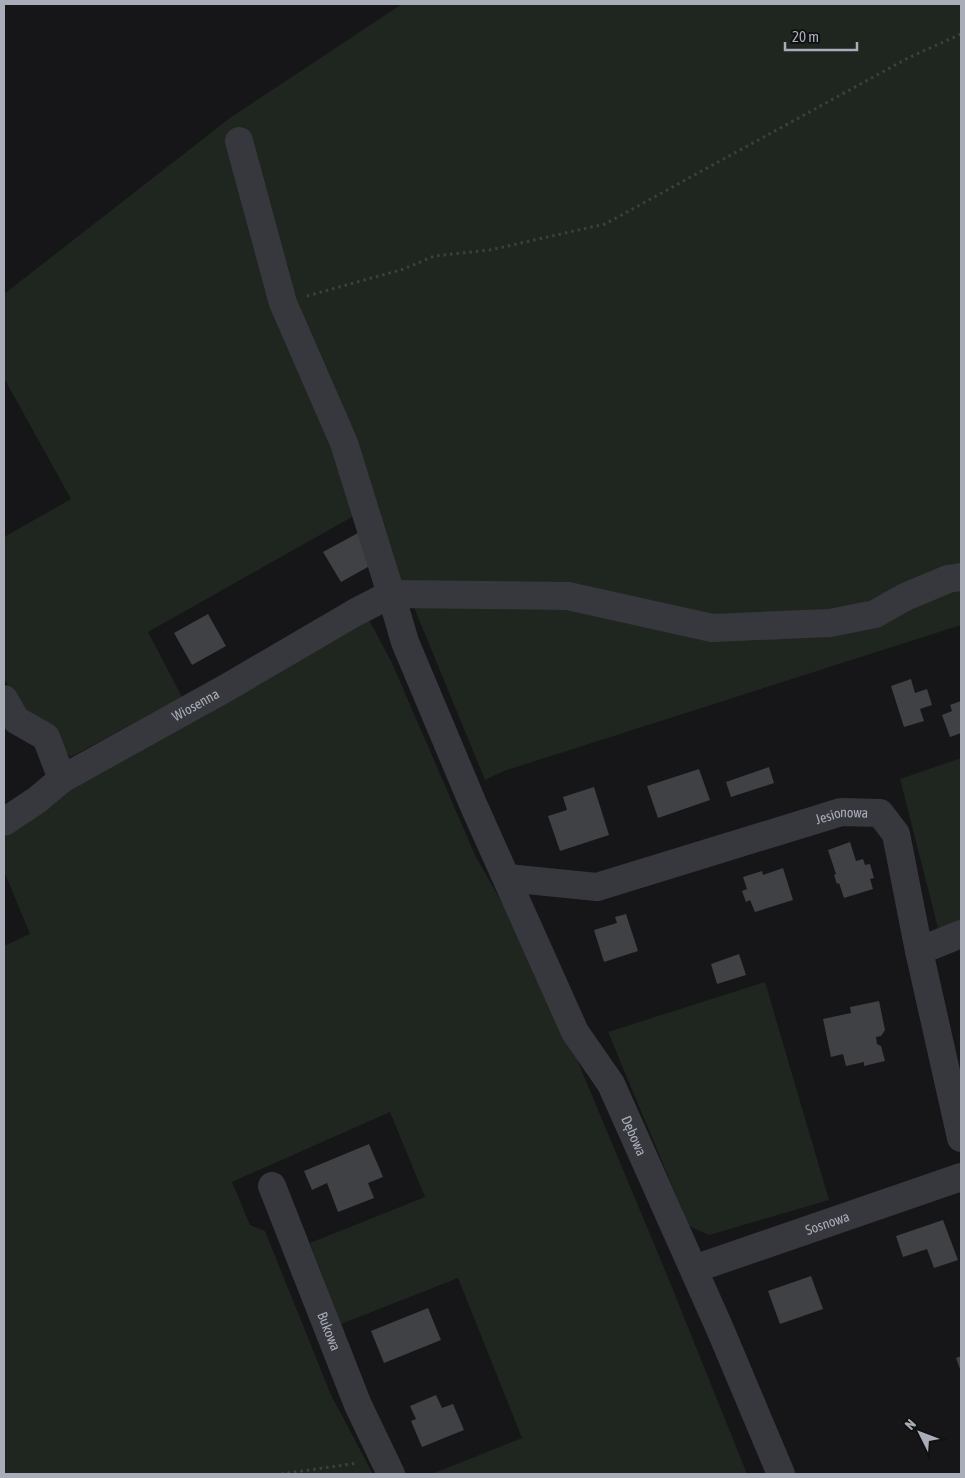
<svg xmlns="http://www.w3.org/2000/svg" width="965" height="1478" font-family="'Asap Condensed',sans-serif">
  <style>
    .green { fill: #1e261f }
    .building { fill: #404145 }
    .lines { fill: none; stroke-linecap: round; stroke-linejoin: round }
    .path { stroke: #3d3f44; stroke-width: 3; stroke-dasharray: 2.5 4; stroke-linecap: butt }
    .minor { stroke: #37383d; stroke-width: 28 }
    .labels { text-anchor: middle; stroke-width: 4; stroke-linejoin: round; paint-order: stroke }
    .street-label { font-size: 14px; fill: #a8adb8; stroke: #111113 }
  </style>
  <rect width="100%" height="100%" fill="#161618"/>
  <path class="green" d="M402 4H961V568L829 615 716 616 407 589 359 513 148 632 182 697 71 757 28 716 16 701 4 678V537L71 499 4 378V294L230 118Z
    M961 588V625L504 771 485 780 411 600 567 606 721 638Z
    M368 618 392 663 475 855 540 971 667 1275 747 1474H432L522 1438 458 1278 341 1324 310 1243 425 1197 390 1112 232 1182 250 1225 265 1231 331 1395 373 1474H4V946L30 934 4 871V838L38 815 58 788Z
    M961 758V921L938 928 900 779Z
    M765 982 829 1200 709 1235 689 1226 608 1032Z"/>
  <path class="building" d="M358 533 375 563 341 582 323 552Z
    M208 614 226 646 192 665 174 633Z
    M911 679 915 693 927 689 932 705 920 709 924 721 904 727 891 686Z
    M961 701V733L950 737 942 715 952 711 950 705Z
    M769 767 774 783 731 797 726 782Z
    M699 769 710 800 658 818 647 786Z
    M594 787 609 835 560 851 548 816 567 810 563 797Z
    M850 842 856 861 863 859 865 865 870 864 874 878 870 879 873 889 844 898 839 883 837 884 834 875 836 874 828 850Z
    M783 868 793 900 755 912 750 900 746 902 742 891 747 889 743 877 762 871 763 875Z
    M626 914 638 951 604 962 594 930 617 923 615 917Z
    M739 954 746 975 717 984 711 964Z
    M879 1001 885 1030 881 1036 876 1037 877 1044 881 1046 885 1061 864 1066V1062L846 1066 843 1054 831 1057 823 1019 851 1013 850 1007Z
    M369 1144 383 1177 368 1183 374 1198 338 1212 327 1183 312 1190 304 1171Z
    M943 1220 958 1260 934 1268 927 1249 903 1257 896 1236Z
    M811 1276 823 1309 780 1324 768 1291Z
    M428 1308 441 1340 384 1363 371 1331Z
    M961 1356V1372L956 1358Z
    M436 1395 442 1408 453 1404 464 1430 422 1447 411 1421 416 1419 410 1406Z"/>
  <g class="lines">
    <path class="path" d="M307 296 404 269 434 256 490 250 605 224 908 58 961 34
      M281 1474 358 1463"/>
    <g class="minor">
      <path id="s1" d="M239 141 283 303 344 443 391 594 405 642 473 804 575 1032 611 1084 720 1329 781 1474"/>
      <path d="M4 699 16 720 46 737 62 779"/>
      <path id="s2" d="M4 822 37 800 62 779 226 688 356 612 391 594 568 596 712 628 830 623 875 614 905 597 948 579 961 577"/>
      <path id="s3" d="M507 878 597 887 841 812 880 813 896 834 919 951 961 1138"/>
      <path d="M919 951 961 934"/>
      <path id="s4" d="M272 1186 358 1405 391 1474"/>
      <path id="s5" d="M694 1269 961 1177"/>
    </g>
  </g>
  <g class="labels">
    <g class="street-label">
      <text dy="5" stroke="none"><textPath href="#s2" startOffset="225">Wiosenna</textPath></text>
      <text dy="5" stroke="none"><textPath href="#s3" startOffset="346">Jesionowa</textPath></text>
      <text dy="5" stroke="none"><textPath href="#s1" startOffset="1074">Dębowa</textPath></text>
      <text dy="5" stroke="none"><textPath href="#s5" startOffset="141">Sosnowa</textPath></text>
      <text dy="5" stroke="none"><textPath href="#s4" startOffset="156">Bukowa</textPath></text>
    </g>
  </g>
  <rect width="965" height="1478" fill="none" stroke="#a8adb8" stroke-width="10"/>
  <g transform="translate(920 1433) rotate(312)" stroke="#111113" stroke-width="4" paint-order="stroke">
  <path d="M0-4L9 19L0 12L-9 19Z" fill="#a8adb8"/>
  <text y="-8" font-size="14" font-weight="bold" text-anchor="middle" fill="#a8adb8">N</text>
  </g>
  <path d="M785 42v8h72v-8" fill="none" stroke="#a8adb8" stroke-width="2.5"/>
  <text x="792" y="42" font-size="15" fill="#a8adb8" stroke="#111113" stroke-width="4" paint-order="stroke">20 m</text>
</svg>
